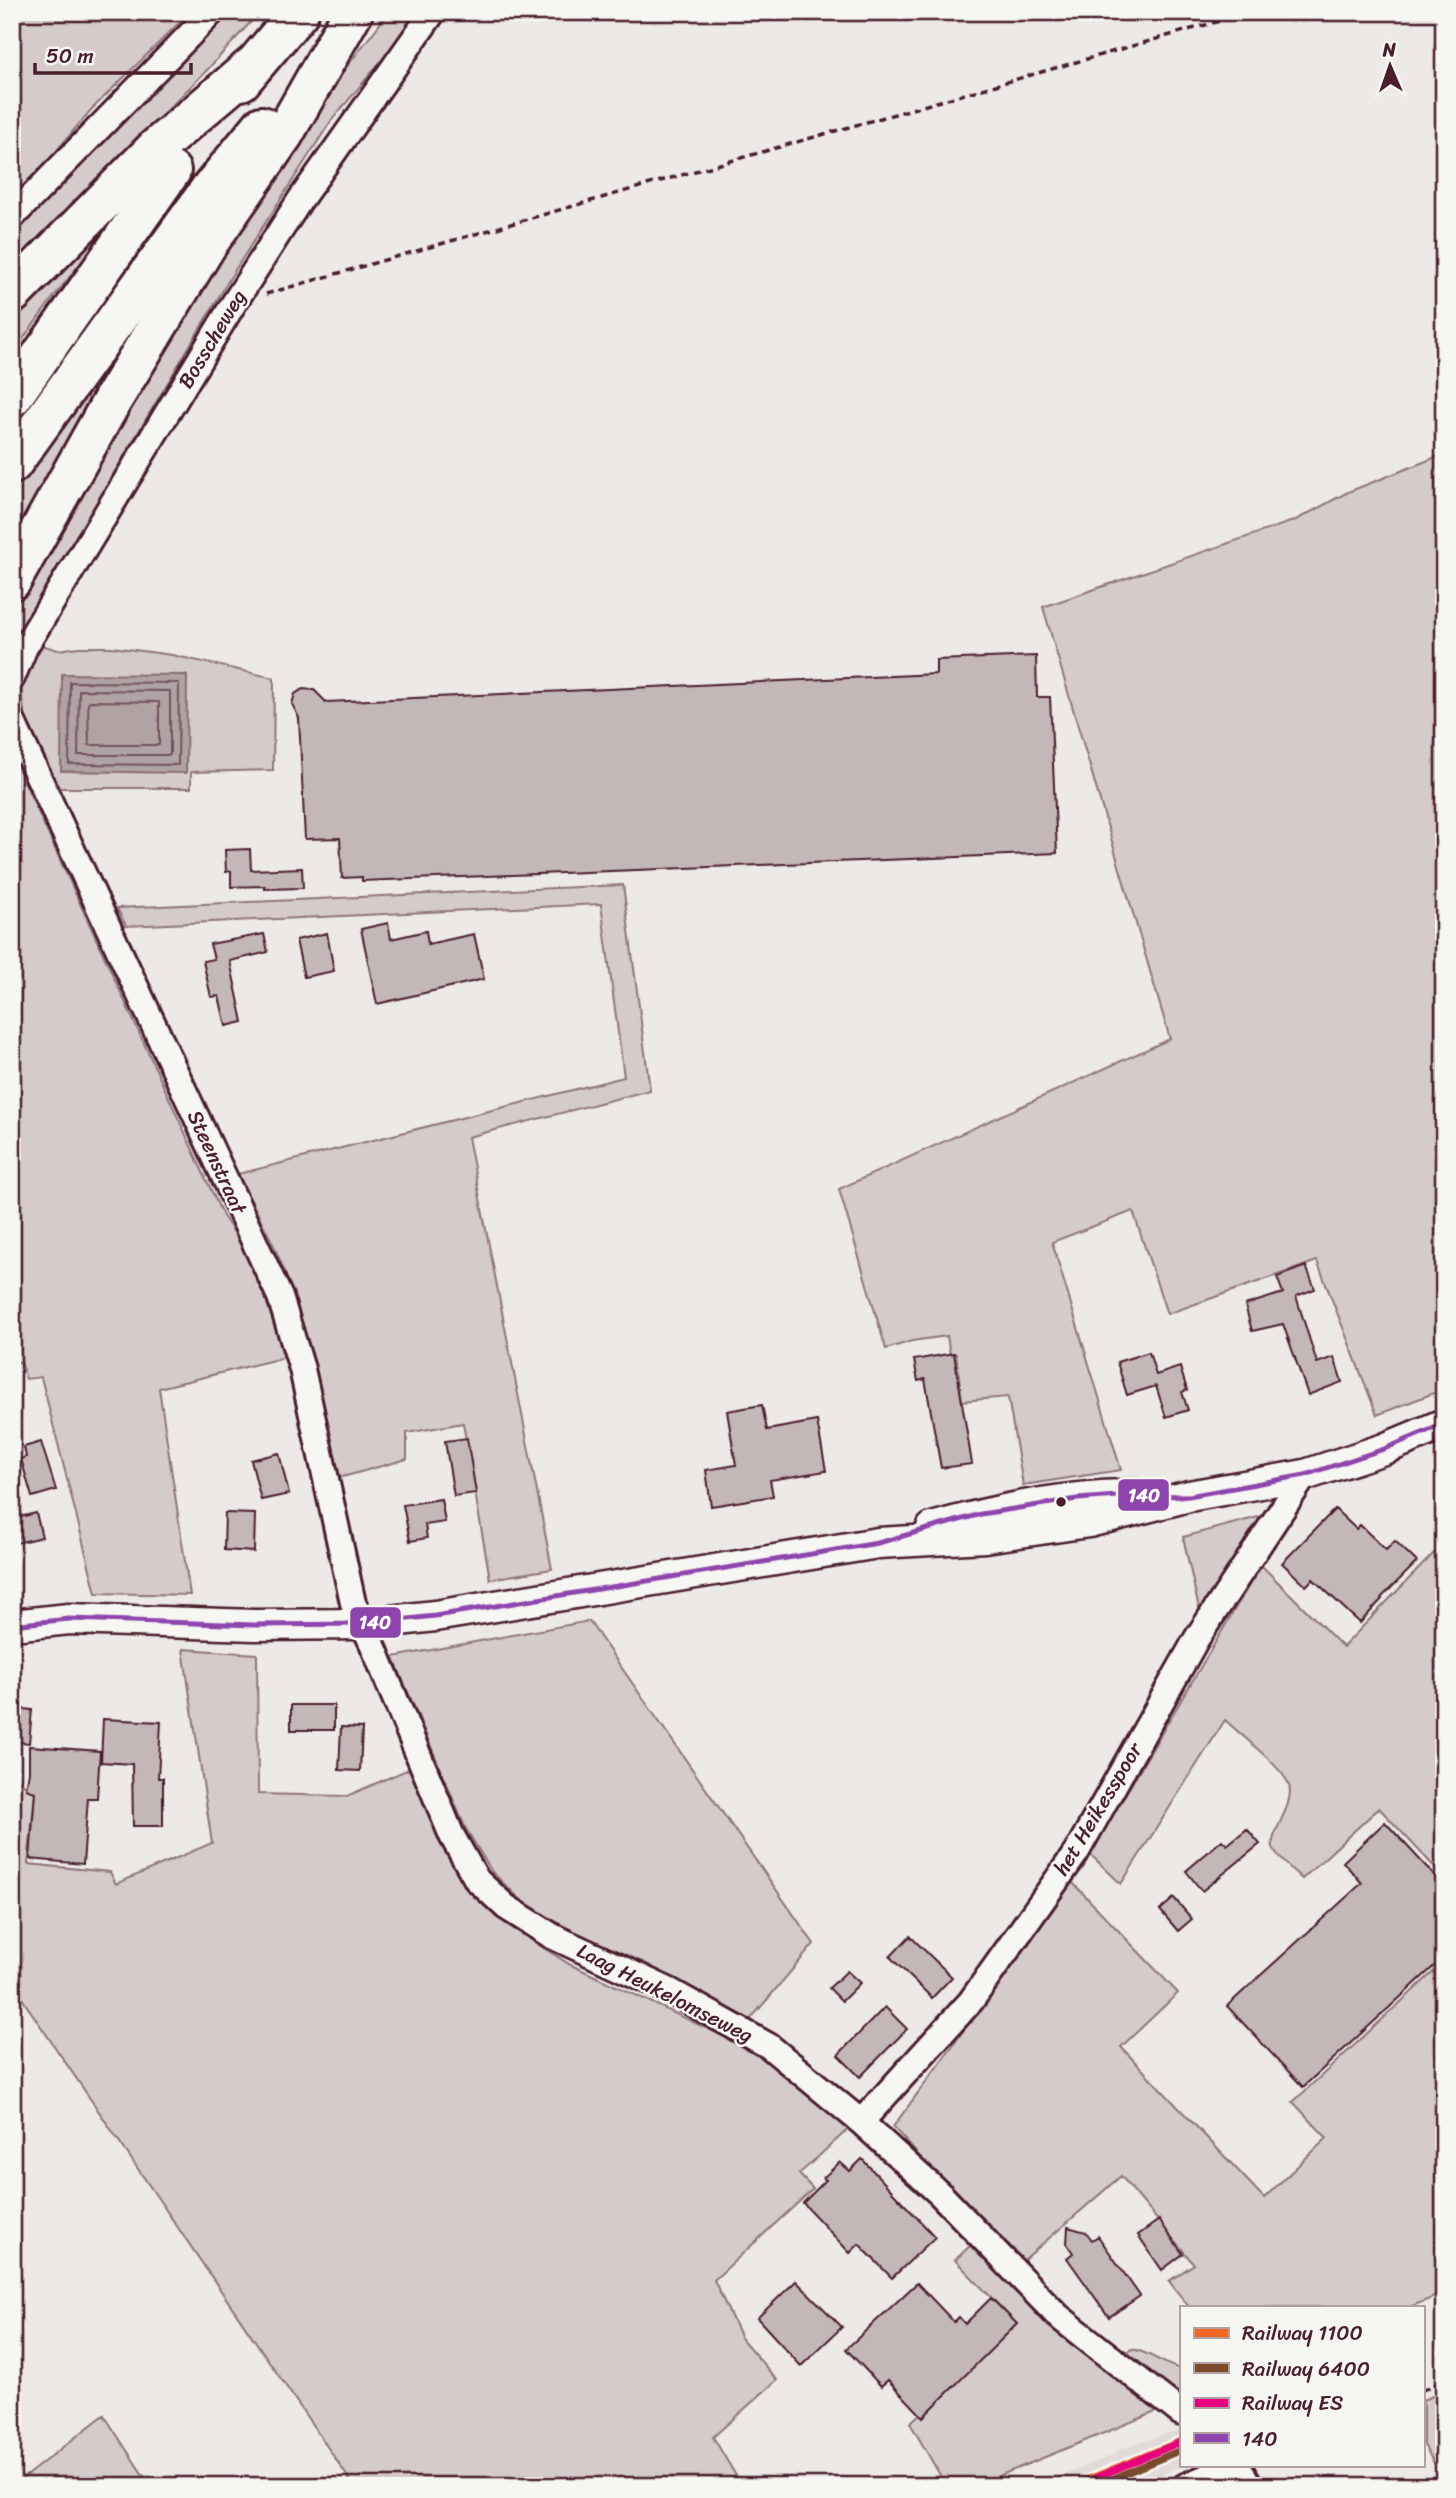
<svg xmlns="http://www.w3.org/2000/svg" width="1456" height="2498" font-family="Sriracha,sans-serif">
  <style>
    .built { fill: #e0dad8 }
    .green { fill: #d4cbca; stroke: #8f757a; stroke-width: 2 }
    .water { fill: #b1a2a3; stroke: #886e73; stroke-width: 2 }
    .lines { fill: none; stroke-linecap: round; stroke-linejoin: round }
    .shore { stroke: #73535b; stroke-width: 2 }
    .building { fill: #c4b7b7; stroke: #4a1f2b; stroke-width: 2 }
    .minor-casing { stroke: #4a1f2b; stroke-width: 30 }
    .tertiary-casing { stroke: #4a1f2b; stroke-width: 35 }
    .primary-casing { stroke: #4a1f2b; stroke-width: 44 }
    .motorway-casing { stroke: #4a1f2b; stroke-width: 44 }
    .path { stroke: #4a1f2b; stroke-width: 3.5; stroke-dasharray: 7 5; stroke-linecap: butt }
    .minor { stroke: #f6f6f2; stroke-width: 24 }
    .tertiary { stroke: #f6f6f2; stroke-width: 30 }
    .primary { stroke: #f6f6f2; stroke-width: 38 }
    .motorway { stroke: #f6f6f2; stroke-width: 38 }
    .bus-1-casing { stroke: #f6f6f2; stroke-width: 10 }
    .bus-1 { stroke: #8e44ad; stroke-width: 5 }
    .rail-1-casing { stroke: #f6f6f2; stroke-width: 12 }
    .rail-2-casing { stroke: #f6f6f2; stroke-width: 12 }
    .rail-3-casing { stroke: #f6f6f2; stroke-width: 12 }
    .rail-1 { stroke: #f26522; stroke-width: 7 }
    .rail-2 { stroke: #7a4b2a; stroke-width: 7 }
    .rail-3 { stroke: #e5007d; stroke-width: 7 }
    .bus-dot { fill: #4a1f2b; stroke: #f6f6f2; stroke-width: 2.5 }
    .labels { text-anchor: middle; stroke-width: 5; stroke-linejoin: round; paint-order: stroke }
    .street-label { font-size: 21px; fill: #4a1f2b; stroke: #f6f6f2 }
    .line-badge { stroke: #f6f6f2; stroke-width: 2.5 }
    .badge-label { font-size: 19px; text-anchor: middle; font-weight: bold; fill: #fff }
  </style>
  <rect width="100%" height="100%" fill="#ece9e6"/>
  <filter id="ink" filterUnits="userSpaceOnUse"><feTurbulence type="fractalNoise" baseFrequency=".0143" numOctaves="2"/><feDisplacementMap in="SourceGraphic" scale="14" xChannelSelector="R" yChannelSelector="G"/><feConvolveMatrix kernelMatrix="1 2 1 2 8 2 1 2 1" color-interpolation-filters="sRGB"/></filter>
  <g filter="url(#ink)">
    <path class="built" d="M1181 2429V2465H1183L1138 2485 1037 2486 1116 2454 1118 2450Z"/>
    <path class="green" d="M12 12H190L90 111 48 161 12 197Z
      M227 12H260L208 69 12 267V231Z
      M389 12H422L331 121 233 273 108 483 12 663V607L30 566 69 493 318 104Z
      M175 146 55 295 12 354V309Z
      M184 256 12 566V487L79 389Z
      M1444 454V942L1441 944 1444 964V1389L1377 1415 1317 1261 1167 1314 1133 1211 1052 1242 1121 1470 1023 1485 1008 1397 962 1401 956 1354H950L947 1336 912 1341 886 1349 839 1189 1170 1039 1043 607 1296 520 1348 492Z
      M35 643 58 650 79 647H112L172 655 274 678 273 770 191 772V788H59C41 752 13 711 24 669 26 660 32 651 35 643Z
      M12 755 223 1216 250 1256 275 1320 286 1357 159 1388 190 1595 96 1593 41 1377 26 1379 21 1362H12Z
      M623 885 650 1090 468 1137 552 1569 490 1579 463 1423 407 1433V1459L339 1478C321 1400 306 1320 274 1246 263 1222 249 1199 238 1174L624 1077 601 904 126 926 117 908Z
      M1266 1515 1200 1613 1183 1537Z
      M1434 1553 1444 1564V1877L1379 1808 1302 1879C1293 1870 1277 1858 1273 1847 1269 1834 1295 1805 1289 1785 1284 1769 1239 1733 1225 1720L1121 1884 1090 1854 1261 1565 1343 1647Z
      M589 1621 814 1944 749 2021 647 1964 575 1933 522 1901 492 1872 465 1827 393 1657Z
      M183 1649 257 1654 258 1794 347 1796 411 1768 442 1844 474 1896 506 1924 569 1964 770 2058 855 2123 799 2174 813 2189 714 2280 741 2338 777 2380 713 2437 742 2486H354L12 1984V1776L35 1792 28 1864 110 1872 116 1884 212 1843Z
      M1072 1882 1178 1993 1121 2047 1264 2198 1327 2138 1293 2102 1444 1962V2293L1410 2307H1189L1169 2281 1194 2264 1121 2176 1018 2265 893 2127Z
      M972 2244 1060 2335 1100 2366 1163 2409 974 2486H936L944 2482 910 2423 1017 2324 955 2260Z
      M1132 2349C1150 2352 1163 2365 1181 2369V2394C1161 2380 1137 2370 1118 2355Z
      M1444 2391V2481L1423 2443V2400Z
      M104 2415 150 2486H13Z"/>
    <path class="water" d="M62 674 187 675 186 773 61 771Z"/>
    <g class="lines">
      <path class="shore" d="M70 682 179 683 178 765 69 764Z
        M79 690 170 691V755H78Z
        M90 701 159 702V745H89L88 704Z"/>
    </g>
    <path class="building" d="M1036 656 1037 697H1050L1057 853 362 881V877L342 878 340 838 305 839 299 718 292 704 295 694 303 689 314 690 326 702 936 674V660Z
      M250 849 251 870 302 868 303 888 265 889V886L231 887V871L226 872 225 850Z
      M388 923 391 939 426 931 428 944 474 934 484 979 377 1004 361 929Z
      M327 933 334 971 304 977 296 940Z
      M264 934 268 952 230 961 243 1022 226 1026 219 996 211 997 203 961 214 959 210 944Z
      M1306 1266 1315 1289 1296 1296 1317 1363 1334 1357 1342 1382 1308 1395 1283 1324 1252 1331 1245 1305 1283 1293 1277 1277Z
      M1149 1352 1156 1375 1180 1367 1187 1390 1182 1392 1188 1410 1166 1417 1156 1386 1127 1395 1117 1362Z
      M954 1353 972 1464 941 1468 925 1379 918 1381 914 1360Z
      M762 1405 767 1430 817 1421 826 1471 770 1480 773 1496 711 1506 706 1470 736 1465 727 1411Z
      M467 1438 476 1493 454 1496 445 1441Z
      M41 1442 56 1490 32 1497 21 1459 26 1457 24 1447Z
      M279 1453 289 1494 261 1500 251 1460Z
      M441 1499 445 1522 425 1525 427 1538 410 1541 403 1505Z
      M1335 1509 1356 1529 1360 1525 1386 1550 1395 1541 1417 1562 1381 1598 1382 1599 1360 1623 1313 1579 1306 1586 1282 1563Z
      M36 1513 42 1537 12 1544V1519Z
      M225 1513 255 1514 254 1552 224 1550Z
      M291 1705H334V1730H291Z
      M12 1708 32 1710 29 1743 12 1741Z
      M103 1719 161 1722 158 1778H163V1826H133L132 1764 101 1762Z
      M341 1727 362 1728 360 1771 339 1770Z
      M29 1746 100 1751 97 1798H88L83 1864 30 1859 35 1792 26 1789 29 1772Z
      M1385 1822 1444 1886V1957L1303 2087 1227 2006 1362 1883 1343 1862Z
      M1247 1829 1260 1844 1202 1891 1186 1871 1222 1840 1227 1845Z
      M1174 1898 1192 1919 1178 1931 1160 1910Z
      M910 1936 952 1977 932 1998 890 1957Z
      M847 1971 860 1983 842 2001 829 1988Z
      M885 2007 907 2029 860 2077 838 2055Z
      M862 2159 935 2237 892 2278 859 2244 850 2253 803 2203 826 2180 823 2178 840 2162 850 2171Z
      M1159 2220 1183 2254 1162 2270 1138 2235Z
      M1068 2227 1086 2232 1092 2240 1098 2236 1140 2296 1109 2317 1067 2258 1073 2253 1067 2244Z
      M796 2281 842 2327 801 2366 757 2318Z
      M917 2283 954 2322 959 2317 965 2324 991 2298 1017 2324 923 2417 888 2380 881 2386 846 2349Z"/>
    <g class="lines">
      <g class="minor-casing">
        <path id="minor" d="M12 217 212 12
          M12 678 25 647 234 303 300 200 433 12
          M12 720 280 1297 302 1369 353 1603 372 1643 452 1836 477 1880 506 1907 552 1936 670 1991 769 2046 861 2122 941 2195 1058 2316 1181 2413
          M861 2122 971 2001 1076 1853 1197 1638 1305 1475
          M1237 2465 1250 2486
          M1185 2486 1235 2465"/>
      </g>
      <g class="tertiary-casing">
        <path id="tertiary" d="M932 1528C995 1510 1073 1494 1139 1495
          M12 1625 69 1619 255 1625 363 1624 435 1616 878 1543 985 1537 1089 1522 1189 1496 1305 1475 1384 1449 1444 1424"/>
      </g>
      <g class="primary-casing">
        <path id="primary" d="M241 81 299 12
          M208 192 262 126
          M12 294 156 148 256 63
          M12 580 113 399 205 248 284 134 353 12"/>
      </g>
      <g class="motorway-casing">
        <path id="motorway" d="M12 397 171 171
          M12 464 208 192"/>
      </g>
      <path class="path" d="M266 294 1251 12
        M1423 2390 1444 2381"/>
      <use href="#minor" class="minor"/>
      <use href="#tertiary" class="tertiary"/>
      <use href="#primary" class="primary"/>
      <use href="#motorway" class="motorway"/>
      <g class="bus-1-casing">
        <path id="bus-1" d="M12 1625 69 1619 255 1625 363 1624 435 1616 878 1543 981 1514 1077 1499 1131 1495 1189 1496 1305 1475 1384 1449 1444 1424"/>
      </g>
      <use href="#bus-1" class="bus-1"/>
      <g class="rail-1-casing">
        <path id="rail-1" d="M1072 2486 1181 2441"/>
      </g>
      <g class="rail-2-casing">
        <path id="rail-2" d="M1095 2486 1181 2450"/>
      </g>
      <g class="rail-3-casing">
        <path id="rail-3" d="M1095 2478 1178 2443"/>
      </g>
      <use href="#rail-1" class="rail-1"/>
      <use href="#rail-2" class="rail-2"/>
      <use href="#rail-3" class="rail-3"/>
    </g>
  </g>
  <circle class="bus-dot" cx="1061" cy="1502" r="6"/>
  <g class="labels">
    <g class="street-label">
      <text transform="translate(212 339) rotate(-59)" y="7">Bosscheweg</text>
      <text transform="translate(217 1162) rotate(65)" y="7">Steenstraat</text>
      <text transform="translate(1098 1809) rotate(-59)" y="7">het Heikesspoor</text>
      <text transform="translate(665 1993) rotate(27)" y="7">Laag Heukelomseweg</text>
    </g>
  </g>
  <g class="line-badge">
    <rect x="1117" y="1478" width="53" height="34" rx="7" fill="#8e44ad"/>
    <rect x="349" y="1606" width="53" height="33" rx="7" fill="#8e44ad"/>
  </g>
  <g class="badge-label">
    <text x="1144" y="1502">140</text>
    <text x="375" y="1629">140</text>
  </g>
  <rect width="1456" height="2498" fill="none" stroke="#f6f6f2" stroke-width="42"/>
  <rect x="21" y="21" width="1414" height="2456" fill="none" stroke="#4a1f2b" stroke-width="2.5" filter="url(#ink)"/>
  <rect x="1180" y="2306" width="245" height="161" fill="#f6f6f2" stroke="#b1a0a2" stroke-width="2"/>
  <rect x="1194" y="2328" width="35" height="10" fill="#f26522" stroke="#b1a0a2" stroke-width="2"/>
  <text x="1242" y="2340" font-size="21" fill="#4a1f2b">Railway 1100</text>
  <rect x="1194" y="2363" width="35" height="10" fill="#7a4b2a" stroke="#b1a0a2" stroke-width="2"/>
  <text x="1242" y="2376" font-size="21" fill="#4a1f2b">Railway 6400</text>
  <rect x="1194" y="2398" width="35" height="10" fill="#e5007d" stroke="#b1a0a2" stroke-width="2"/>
  <text x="1242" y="2410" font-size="21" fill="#4a1f2b">Railway ES</text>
  <rect x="1194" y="2433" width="35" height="10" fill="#8e44ad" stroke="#b1a0a2" stroke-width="2"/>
  <text x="1242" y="2446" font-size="21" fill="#4a1f2b">140</text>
  <g transform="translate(1390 66) rotate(358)" stroke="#f6f6f2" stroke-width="5" paint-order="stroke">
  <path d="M0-5L12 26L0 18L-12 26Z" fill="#4a1f2b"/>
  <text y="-10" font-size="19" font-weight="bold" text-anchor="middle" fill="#4a1f2b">N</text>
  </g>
  <path d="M35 63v10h156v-10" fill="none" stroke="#4a1f2b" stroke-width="3.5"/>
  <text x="46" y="63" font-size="21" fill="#4a1f2b" stroke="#f6f6f2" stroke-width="5" paint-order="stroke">50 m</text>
</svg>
